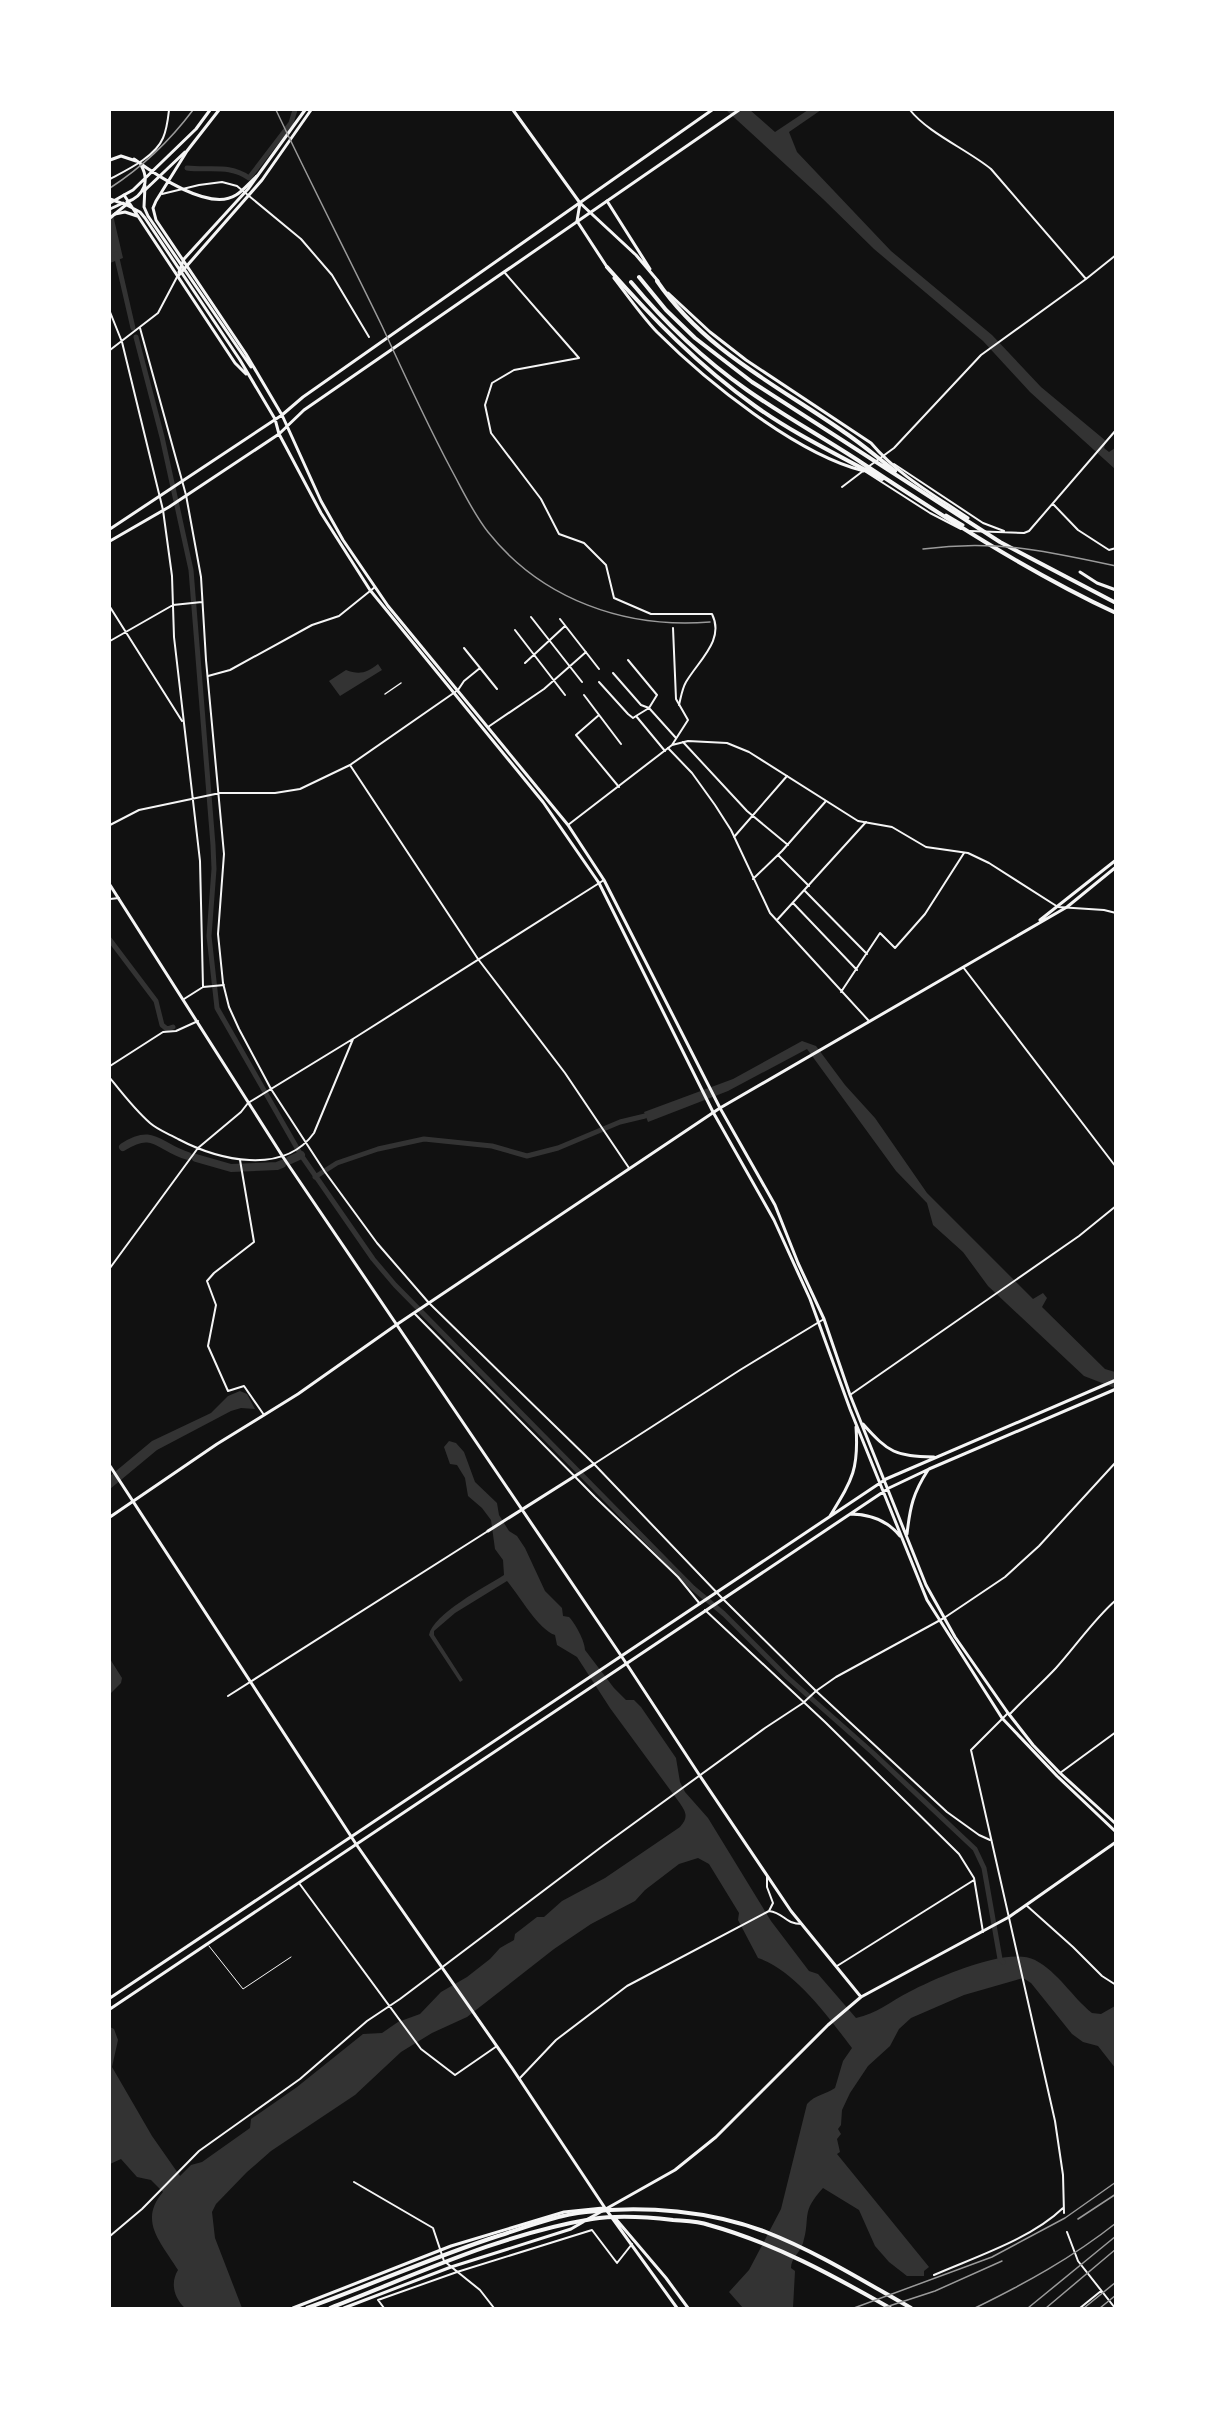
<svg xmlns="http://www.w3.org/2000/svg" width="1225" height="2418" font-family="Georgia,serif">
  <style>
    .water { fill: #333 }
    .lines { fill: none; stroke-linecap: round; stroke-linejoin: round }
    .canal { stroke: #333; stroke-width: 5 }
    .river { stroke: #333; stroke-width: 8 }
    .service { stroke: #f5f5f5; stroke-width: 1 }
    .pedestrian { stroke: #f5f5f5; stroke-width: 1.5 }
    .minor { stroke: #f5f5f5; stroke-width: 2 }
    .tertiary { stroke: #f5f5f5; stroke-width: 2 }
    .secondary { stroke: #f5f5f5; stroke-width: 3 }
    .primary { stroke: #f5f5f5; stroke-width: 3 }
    .trunk { stroke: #f5f5f5; stroke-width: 4 }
    .rail { stroke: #9a9a9a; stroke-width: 1.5 }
  </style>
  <rect width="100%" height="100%" fill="#111"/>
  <path class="water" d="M726 110H750L775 132 808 110H821L789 132 797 152 891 251 992 335 1041 387 1106 441 1104 448 1109 452 1115 448V469L1030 392 983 341 874 249 823 199Z
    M110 202 123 258 110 263Z
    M378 664 382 670 340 696 329 681 346 670C359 675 367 673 378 664Z
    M802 1041 816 1046 845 1085 875 1118 927 1193 1033 1299 1043 1293 1047 1298 1042 1307 1105 1369 1115 1372V1388L1084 1376 988 1286 963 1252 933 1225 927 1203 896 1171 807 1049 728 1091 648 1122 644 1112 733 1079Z
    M240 1391 247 1394 255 1409 241 1408 231 1411 157 1450 110 1489V1476L152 1441 211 1413 228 1396Z
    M449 1441 456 1443 464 1452 475 1482 497 1503 499 1515 509 1531 517 1536 525 1548 545 1591 562 1608 563 1616 569 1617C575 1623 585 1641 585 1650L614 1688 626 1700H634L641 1707 676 1758 680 1782 685 1792 708 1818 771 1921 809 1971 818 1974 856 2018C876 2014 891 2001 909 1992 936 1978 1007 1946 1035 1960 1058 1972 1072 1997 1092 2013L1101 2014 1115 2006 1116 2069 1098 2046 1083 2042 1072 2034 1031 1983 1023 1978 964 1995 911 2018 899 2029 890 2046 868 2066 850 2093 842 2110 841 2125 838 2129 841 2134 837 2139 840 2152 837 2154 929 2267 924 2271V2276H907L889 2262 875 2246 859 2210 823 2188C800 2213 811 2217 803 2243 800 2253 791 2258 791 2268L795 2271 793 2308H743L729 2292 749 2270 781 2209 807 2104C816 2094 825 2095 835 2088L843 2061 852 2048C829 2018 795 1970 758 1958L738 1920 739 1913 709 1864 698 1858 679 1864 645 1890 635 1901 591 1924 554 1949 467 2017 432 2033 401 2052 355 2095 271 2151 247 2172 216 2204 212 2212 215 2238 242 2308H185C174 2298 170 2283 178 2270 161 2242 138 2221 163 2192L151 2180 137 2177 121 2159 110 2164V2027L114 2029 118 2040 112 2067 152 2136 180 2176 191 2165 202 2162 250 2128 251 2119 297 2087 363 2034 382 2033 398 2022 420 2014 441 1992 467 1977 490 1959 500 1948 514 1940 515 1934 537 1917H544L562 1901 605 1878 680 1827C689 1817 686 1812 679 1802L610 1708 577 1657 557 1645 555 1635C538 1629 519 1595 507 1581L455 1613 434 1631V1635L463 1680 460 1682 429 1635C433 1614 485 1587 504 1575L503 1560 495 1549 491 1520 482 1508 468 1496 465 1478 457 1465 450 1464 444 1447Z
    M110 1659 122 1678 121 1683 110 1694Z"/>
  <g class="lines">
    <path class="canal" d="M187 168C210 171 229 164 249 178L291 123 295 110
      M116 254 133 328
      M136 337 162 437 191 570 213 845 214 869 209 936 217 1008 301 1155 373 1259 395 1285 693 1588 724 1614 787 1677 873 1753 975 1849 984 1868 1000 1959 1003 1962
      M110 940 156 1001 162 1025 167 1029 173 1027
      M315 1177 337 1163 378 1149 424 1139 492 1146 527 1156 558 1148 620 1122 645 1116"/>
    <path class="river" d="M123 1147C154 1127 158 1147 188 1156
      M196 1158 231 1168 277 1166 282 1164
      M290 1160 301 1155"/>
    <path class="service" d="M209 1946 243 1989 291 1957"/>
    <path class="pedestrian" d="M385 694 401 683"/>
    <path class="minor" d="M162 194 199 185 222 182 237 186 301 239 332 275 369 337
      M505 273 579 358 514 370 492 383 485 405 491 433 541 499 559 534 584 543 606 565 614 598 651 614H712C725 640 699 660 686 682 682 689 681 697 679 705
      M894 464 983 523 1004 531
      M866 472 930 513 961 529
      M1053 504 1078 530 1109 550 1116 548
      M970 531 1024 533 1029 531 1116 430
      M531 617 582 682
      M560 619 599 669
      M515 630 565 695
      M464 648 497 689
      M628 660 657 695 649 708 636 716
      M525 663 565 626
      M613 673 641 705 649 708 676 738
      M208 676 230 670 312 625 339 616 375 587
      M599 682 628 714 633 718 636 716 665 751
      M458 690 464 681 480 668
      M584 695 621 744
      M599 715 576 735 619 787
      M488 727 544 689 586 652
      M683 742 747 811 788 845
      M668 748 692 773 715 805 731 830 770 913 869 1021
      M734 837 787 776
      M778 855 809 886
      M753 879 782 851 826 801
      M805 891 867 954
      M793 903 857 970
      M777 920 866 822
      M841 992 880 933 895 948 925 914 964 853
      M110 1066 163 1032 176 1031 198 1021
      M240 1160 254 1242 214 1273 207 1281 216 1305 208 1346 228 1391 244 1386 264 1415
      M414 1313 595 1497 678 1577 700 1604
      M705 1610 825 1722 959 1854 974 1878 983 1932
      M1007 1714 971 1750 1055 2121 1063 2175 1064 2213
      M1009 1715C1024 1699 1041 1684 1056 1668 1076 1646 1094 1619 1116 1600
      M767 1876V1887L773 1903 769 1911
      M299 1883 421 2049 455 2075 497 2046
      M1026 1905 1073 1947 1102 1976 1116 1985
      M837 1966 974 1880
      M519 2079 556 2040 627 1986 769 1911C785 1913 784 1924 802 1924
      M354 2182 433 2228 444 2261 480 2290 494 2308
      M1067 2232 1078 2261 1115 2308
      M110 2236 142 2209 199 2151 300 2079 367 2021 400 1999 604 1845 765 1728 803 1703 816 1691 836 1677 944 1618 1005 1577 1039 1546 1116 1462
      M934 2275C975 2257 1031 2239 1063 2208
      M384 2308 378 2300 457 2272 592 2230 617 2263 632 2244
      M1080 2308 1101 2291"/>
    <path class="tertiary" d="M910 110C928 133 968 150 991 169L1086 279
      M110 179C127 170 155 157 163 138 167 129 168 119 169 110
      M110 312 122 342 163 510 172 576 174 637 200 861 203 987
      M140 328 186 495 201 577 206 660 224 854 218 934 223 983 229 1007 239 1029 271 1089 325 1172 377 1243 429 1303 594 1464 722 1598 816 1691 947 1812 979 1835 990 1840
      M110 350 158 313 177 277
      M868 467 894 448 981 355 1086 279 1116 255
      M842 487 863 471
      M110 607 182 721
      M110 641 173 605 202 602
      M672 745 688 720 676 699 673 628
      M350 765 478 959 565 1073 629 1168
      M110 825 139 810 220 793H275L300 789 350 765 458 690
      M568 825 672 745 688 741 727 743 749 752 858 821 892 827 926 847 968 853 989 863 1058 907 1104 910 1116 913
      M110 899 119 898
      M963 967 1116 1167
      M184 999 203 987 224 985
      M110 1078C122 1093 135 1110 150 1123 158 1130 169 1134 178 1139 218 1160 283 1176 314 1133L353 1039
      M110 1268 198 1148 241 1112 248 1103 356 1037 604 880
      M850 1395 1079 1236 1116 1206
      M594 1464 740 1370 824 1319
      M228 1696 488 1531
      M1060 1773 1116 1732"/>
    <path class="secondary" d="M513 110 580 203 636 255 658 281
      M144 191 185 152
      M607 201 650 269
      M110 203 124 195
      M580 203 577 221 607 267
      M110 218 127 204
      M179 272 184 259 248 189 305 110
      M178 276 262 180 311 110
      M614 278C628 296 641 315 657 332 706 381 796 454 864 471
      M668 293 710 332 746 360 871 443C898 475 934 495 968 518
      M946 515 963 525
      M1080 572 1097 583 1116 590
      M110 885 283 1157 626 1663 700 1776 791 1911 861 1997
      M1040 920 1116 860
      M110 1466 356 1844 512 2068 605 2208 677 2308
      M110 1517 217 1444 298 1394 396 1325 720 1108 1067 907 1116 867
      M488 1531 594 1464
      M615 2218 666 2278 688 2308
      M588 2219 675 2170 716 2137 828 2025 861 1997 1009 1917 1116 1842
      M293 2308 451 2246 564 2212 603 2208
      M344 2308 451 2267 571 2229 583 2222"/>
    <path class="primary" d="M210 110 196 129 133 190 124 195 235 363 246 374
      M219 110 187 151 156 201 153 208 156 220 246 354 282 415 321 501 343 540 388 606 568 825 604 880 720 1108 775 1205 798 1263 824 1319 850 1395 926 1585 955 1637 1008 1713 1033 1745 1060 1773 1116 1824
      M134 159C156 175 210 212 236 195 243 191 250 182 257 176
      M110 160 121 156 136 161
      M145 186 144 207 148 216 251 367
      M110 199 121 203
      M127 202C144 196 150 181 141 165
      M110 209 123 203 140 212 145 218 240 360 275 419 279 434 321 513 370 590 543 802 599 883 713 1112 774 1220 810 1299 850 1409 927 1600 1002 1718 1057 1776 1116 1832
      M115 214 125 212 137 216
      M110 529 282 415 303 397 712 110
      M110 541 169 507 279 434 304 410 739 110
      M863 1424C889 1453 895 1456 934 1457
      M850 1514C869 1514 887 1520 900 1536
      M830 1516C852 1480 859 1470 856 1427
      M907 1534C910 1507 913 1493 928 1470
      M110 1998 886 1479 1116 1380
      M110 2009 889 1488 929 1469 1116 1389"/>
    <path class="trunk" d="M607 267C652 318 699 366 755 406 794 434 840 456 882 479
      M639 277 666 310 695 338 752 382 1000 542 1116 603
      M657 281C705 351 777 385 844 432 862 444 878 458 895 471
      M631 282C665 323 703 359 747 390 784 416 824 438 862 463 944 517 1026 571 1116 613
      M307 2308C371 2285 433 2257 498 2236 526 2227 557 2215 586 2212 644 2205 711 2211 766 2232 817 2252 863 2281 911 2308
      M330 2308C415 2275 501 2234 592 2219 617 2215 648 2217 673 2220 685 2221 698 2221 709 2225 774 2243 832 2275 890 2308"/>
    <path class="rail" d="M276 110C310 182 347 254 382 326 404 374 426 422 451 469 463 491 473 513 488 532 542 600 626 629 710 622
      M110 188C144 166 169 142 193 110
      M923 549C995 539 1046 551 1116 566
      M1078 2219 1116 2194
      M854 2308 992 2257 1065 2218 1116 2182
      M883 2308 935 2291 1002 2261
      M975 2308C1024 2284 1072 2258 1116 2223
      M1028 2308 1116 2236
      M1046 2308 1116 2249
      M1084 2308 1116 2282
      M1100 2308 1116 2295"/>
  </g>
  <rect width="1225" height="2418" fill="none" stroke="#ffffff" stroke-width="222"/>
</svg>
